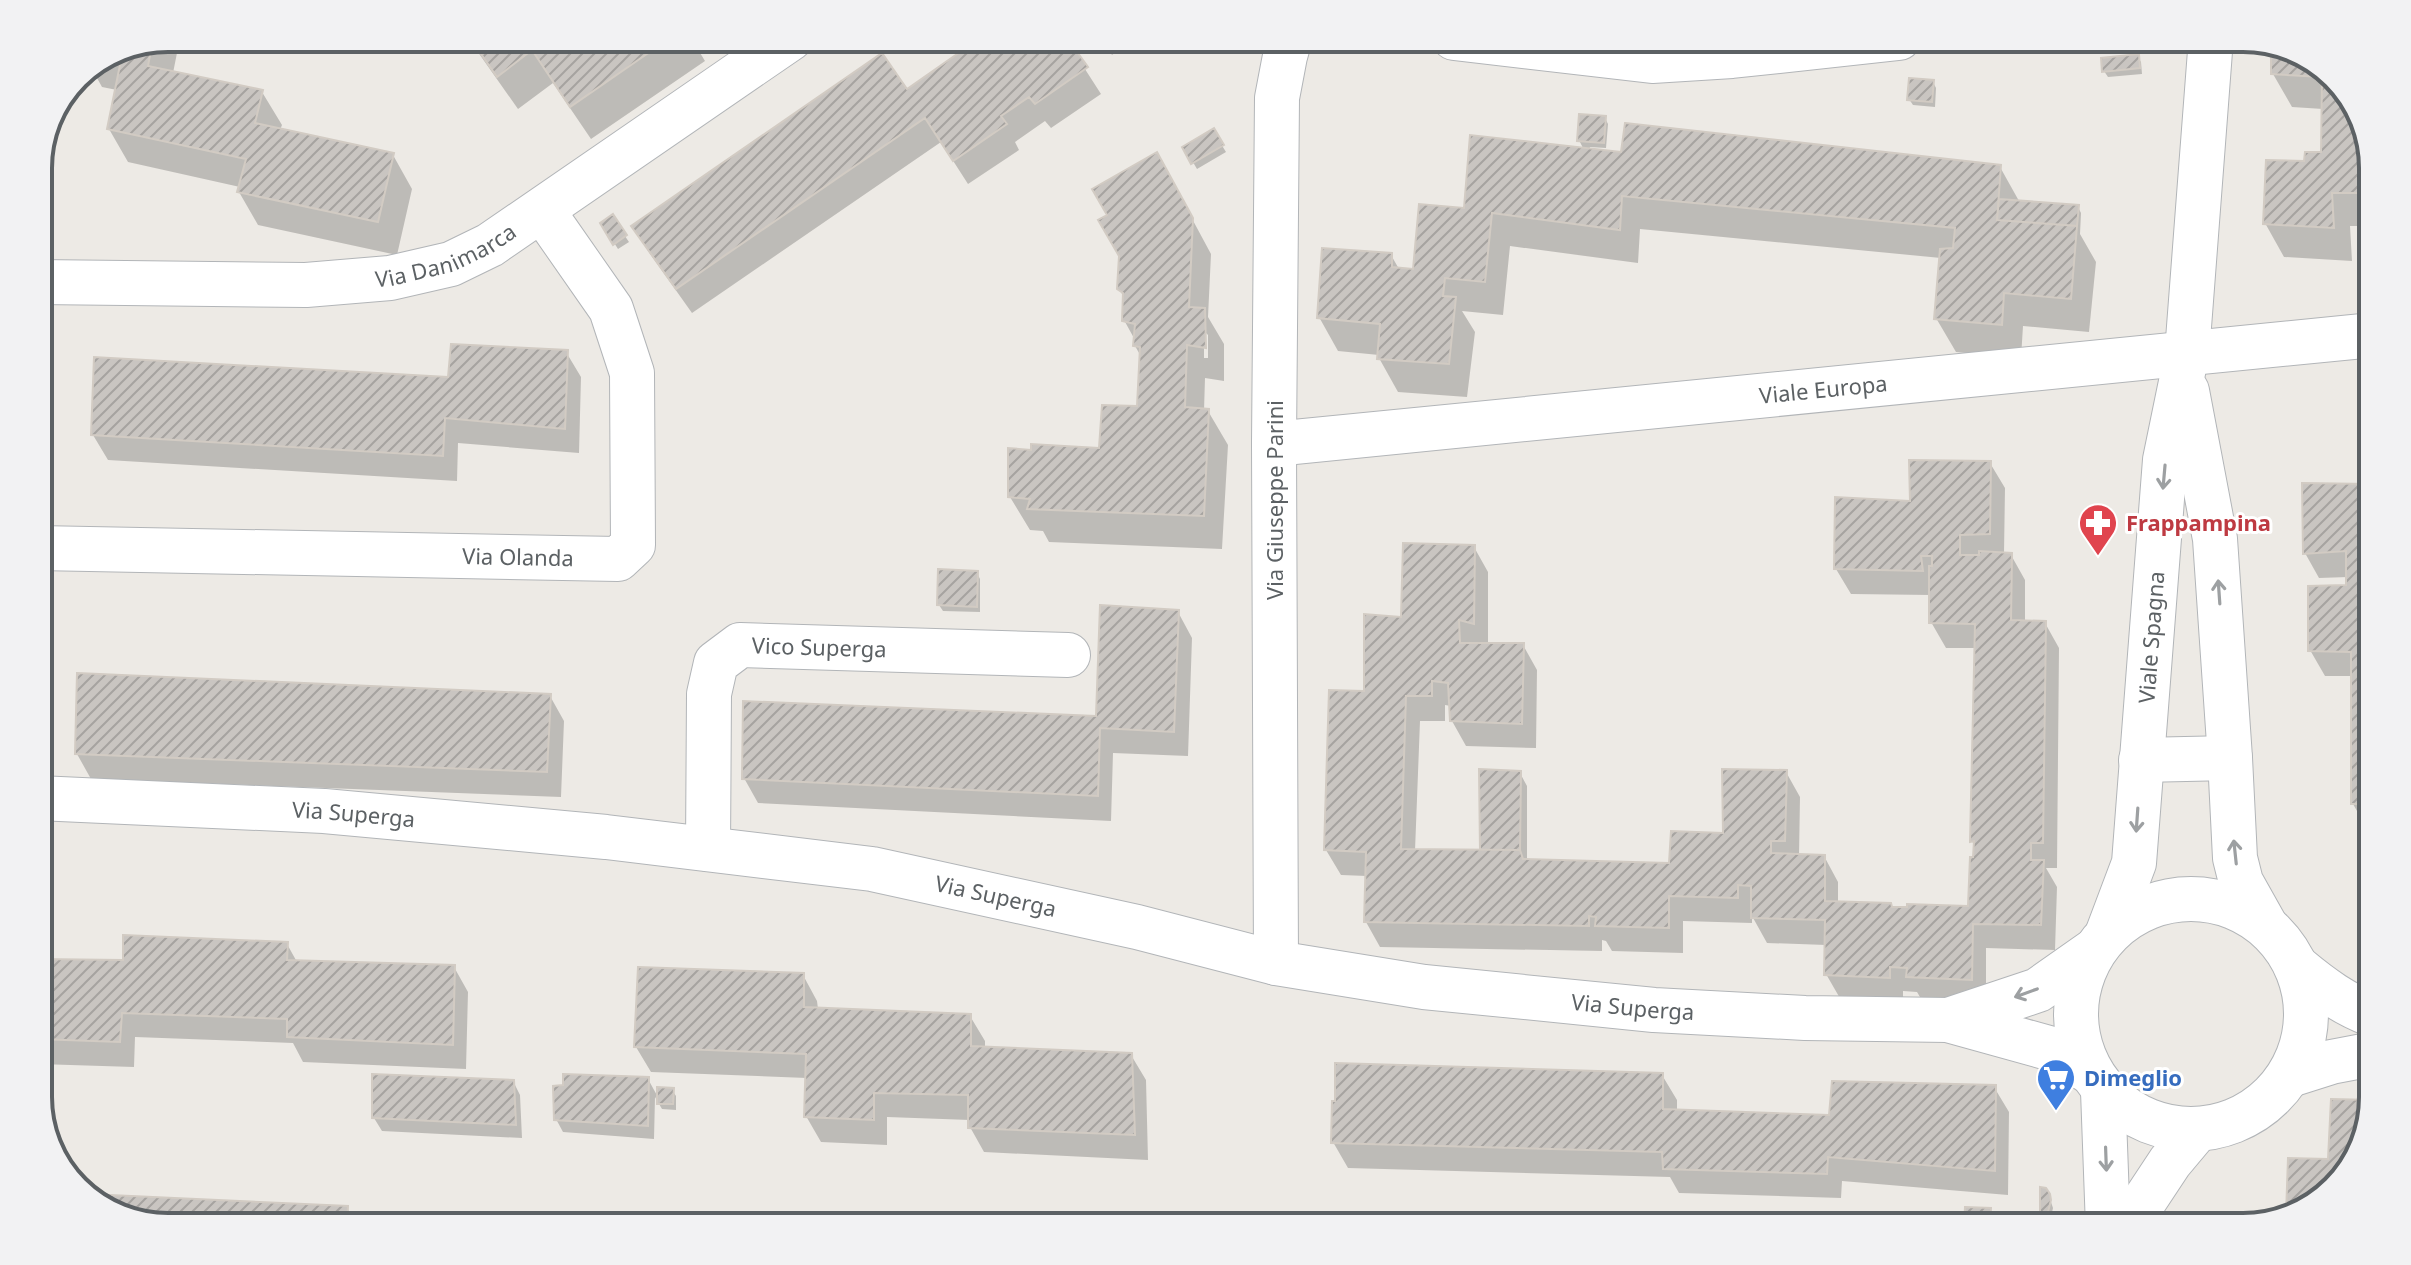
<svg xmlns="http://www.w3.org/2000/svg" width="2411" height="1265" font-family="'Noto Sans',sans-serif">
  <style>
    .shadow { fill: #0003; fill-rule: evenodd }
    .building { fill: url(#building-hatch); stroke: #d2cbc3; stroke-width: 2 }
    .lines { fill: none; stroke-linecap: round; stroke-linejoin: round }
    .minor-casing { stroke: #b2b5b8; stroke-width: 46 }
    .minor { stroke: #fff; stroke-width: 44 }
    .oneway { stroke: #9da0a2 }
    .labels { text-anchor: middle; stroke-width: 6; stroke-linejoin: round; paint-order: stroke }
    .street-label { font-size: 22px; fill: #5c6164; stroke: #fff }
    .health-label { font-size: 22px; font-weight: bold; fill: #be3a42; stroke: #fff; text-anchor: start }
    .shop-label { font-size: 22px; font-weight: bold; fill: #366cbe; stroke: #fff; text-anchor: start }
    .rim { fill: none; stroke: #5c6164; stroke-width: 4 }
  </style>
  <defs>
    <pattern id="building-hatch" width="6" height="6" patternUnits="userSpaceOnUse" patternTransform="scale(2)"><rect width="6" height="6" fill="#c9c5c1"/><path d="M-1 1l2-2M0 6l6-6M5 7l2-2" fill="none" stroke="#a6a3a0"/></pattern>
  </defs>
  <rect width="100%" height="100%" fill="#edeae5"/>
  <path class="shadow" d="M168 38H180L173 73 262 92 282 125 280 130 393 155 412 189 397 255 258 225 239 192 240 187 128 162 109 129 117 90 102 87 92 69Z
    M468 38H691L705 61 591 139 553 83 518 109Z
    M1065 38 1101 94 1051 128 1045 121 1015 142 1019 150 968 184 941 142 692 313 648 251 634 226 906 92Z
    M1100 38H1135L1112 55Z
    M2273 45 2301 52 2351 96 2373 160V248L2366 236V226H2350L2352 261 2284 257 2265 223 2306 163 2323 154V109L2292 107 2273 74Z
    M2137 56 2141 62 2142 74 2108 77 2104 71Z
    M1933 82 1936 88 1935 107 1913 105 1909 99Z
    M1605 118 1608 124 1606 148 1590 147 1589 150 1623 154 2000 167 2019 201 2078 207 2081 213 2080 234 2096 262 2089 332 2023 326 2021 358 1956 352 1936 318 1941 258 1640 229 1638 263 1510 246 1503 315 1462 311 1475 332 1467 397 1398 392 1379 358V355L1338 351 1319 317 1391 255 1399 269 1415 271 1465 210 1584 150 1579 140Z
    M1213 131 1226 152 1197 169 1184 147Z
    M1176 189 1211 254 1208 317 1224 344V381L1205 378 1204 411H1208L1228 445 1222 549 1049 542 1043 531 1030 530 1010 497 1101 450 1139 408 1142 358 1135 346V340L1124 320 1125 299 1119 289ZM1204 331 1208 335V358H1204Z
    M612 217 629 242 618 249 602 224Z
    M566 352 581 377 579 453 458 443 457 481 108 460 93 435 449 379Z
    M1990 463 2005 488 2004 554 2011 555 2025 580V623H2045L2059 648 2057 868H2046L2057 887 2055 950 1986 948V1005L1923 1002 1917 992 1903 991V1003L1841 1000 1826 974V945L1767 943 1752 916V923L1683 921V953L1612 951 1606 941 1602 940V951L1380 947 1366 922 1367 876 1341 875 1326 850 1366 693 1403 619 1474 547 1488 572V645H1523L1537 670 1536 748 1466 746 1452 721 1451 706 1445 705V721H1420L1415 851H1482L1520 773 1527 786V861L1671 865 1725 835 1786 772 1800 797 1799 856H1824L1838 882V904L1892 909 1970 908 1975 847 1972 841 1976 648H1946L1931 622V595L1851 594 1836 569 1912 503Z
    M2369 486 2373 492V974L2365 960V825L2353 804V676H2325L2310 650 2348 587V577L2319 578 2305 553Z
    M977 573 980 579V612L943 611 939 605Z
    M1178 612 1192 638 1188 756 1113 753 1111 821 758 803 744 778 1098 718Z
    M550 696 564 721 561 797 91 779 77 754Z
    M287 944 297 962 454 967 468 992 466 1069 303 1062 293 1043 135 1037 134 1067 38 1064V961L125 962Z
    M803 975 817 1001 818 1009 970 1016 985 1041V1049L1131 1055 1146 1080 1148 1160 984 1152 970 1127V1120L887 1117V1145L821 1142 806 1116 807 1078 651 1072 636 1047Z
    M1662 1075 1677 1100V1111L1831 1117 1994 1087 2009 1112 2008 1195 1842 1181 1841 1198 1679 1193 1670 1177 1348 1168 1333 1142Z
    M648 1079 659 1099 672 1090 676 1096V1110L662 1109 655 1097 654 1139 563 1132 556 1119Z
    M513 1081 520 1095 522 1138 382 1131 374 1118Z
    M2332 1101 2372 1102 2359 1155 2308 1209 2288 1215 2290 1160 2330 1161Z
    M91 1196 347 1208 358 1227H168L110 1213Z
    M2049 1196 2053 1208 2051 1217H2046L2042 1211Z
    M1990 1210 1993 1216 1992 1227H1966Z"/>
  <path class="building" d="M470 38H670L570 107 532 50 497 77Z
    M980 38H1067L1088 67 1035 104 1029 97 1001 116 1007 124 953 161 925 118 676 289 631 226 882 53 907 89Z
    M1099 38H1124L1108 50Z
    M152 44 148 66 263 90 255 123 394 153 378 222 237 192 246 159 107 129 121 60H116Z
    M2271 45 2301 52 2351 96 2373 160V237H2364L2363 193H2332L2334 228 2263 224 2266 160 2304 161 2305 152H2321L2322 77 2271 74Z
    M2139 54 2140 68 2102 72 2101 58Z
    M1909 78 1934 80 1932 102 1907 100Z
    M1579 114 1606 116 1604 143 1577 141Z
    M1625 123 2001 165 1997 220 2077 226 2071 299 2004 293 2002 325 1934 319 1940 249 1953 248 1955 228 1622 196 1620 230 1492 213 1485 282 1445 278 1443 296 1456 297 1449 364 1377 359 1380 324 1317 318 1322 248 1392 253V267L1413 269 1419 204 1464 208 1470 135 1621 152Z
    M1214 128 1224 145 1191 164 1182 147Z
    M1157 152 1193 218 1189 307 1205 308 1206 348 1187 345 1185 407 1209 409 1204 516 1027 509 1030 499 1008 497V448L1031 450V444L1099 448 1102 405 1137 406 1140 347 1133 346 1135 324 1122 321 1123 293 1117 289 1119 256 1098 220 1107 215 1092 189Z
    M1999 199 2079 205 2077 226 1997 220Z
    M613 214 627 235 613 245 600 223Z
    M451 344 568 350 565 429 445 418 443 456 91 435 94 357 448 377Z
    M1909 460 1991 461 1990 534 1960 535V555H1979V551L2012 553 2011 620 2046 621 2043 843H2031V860H2044L2041 925 1973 924 1972 980 1906 977 1907 968 1890 967V978L1824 975 1825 920 1751 918V886L1738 885V898L1669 896V928L1595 926 1596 917 1589 916V926L1364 922 1366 852 1324 850 1329 690 1364 691V614L1401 617 1403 543 1475 545 1474 624 1459 620 1460 643H1524L1522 724 1450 721 1448 683 1432 681V696H1406L1401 849 1520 850 1523 859 1669 863 1671 831 1723 833 1722 769 1787 770 1785 841H1771V853L1825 855V901L1891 903 1892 907H1907V904L1968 906 1970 857H1973L1974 841 1970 842 1975 624 1929 623V566H1932V556H1921L1923 571 1834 569 1835 497 1910 501Z
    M2302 483 2370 484V493H2373V961L2363 960V804H2351V652L2308 651V586L2346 585V551L2303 554Z
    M938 569 978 571 977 607 937 605Z
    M1100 605 1179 610 1174 732 1100 728 1098 796 742 779 743 701 1096 716Z
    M77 673 551 694 547 772 75 754Z
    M1479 769 1521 771 1520 850H1480Z
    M123 935 288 942 287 960 455 965 453 1045 287 1037V1019L122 1013 120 1042 38 1039V959L123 960Z
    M638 967 804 973V1007L971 1014V1046L1132 1053 1135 1135 968 1128V1095L874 1093V1120L804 1117 806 1054 634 1047Z
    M1335 1063 1663 1073V1109L1829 1115 1832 1081 1996 1085 1995 1171 1828 1157 1827 1174 1663 1169 1662 1152 1331 1143 1332 1101H1335Z
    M372 1074 514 1080 516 1125 372 1118Z
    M563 1074 649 1077 648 1126 554 1120 553 1086 563 1085Z
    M657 1087 674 1088 673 1104H657Z
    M2331 1099 2372 1100 2359 1155 2308 1209 2286 1215 2288 1158 2328 1159Z
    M2040 1187 2046 1188 2050 1194 2051 1200 2048 1212H2040Z
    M88 1194 348 1206 347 1227H168L110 1213Z
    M1965 1207 1991 1208 1990 1227H1964Z
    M703 1214 916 1219V1227H703Z
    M455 1217 556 1220 555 1227H398L399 1223 454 1226Z"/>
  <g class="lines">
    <g class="minor-casing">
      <g id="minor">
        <path d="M1454 38 1652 61 1732 56 1899 38"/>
        <path id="s1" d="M38 282 306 285 390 278 451 264 490 245 791 38"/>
        <path d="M2187 391 2215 539 2230 758 2235 858 2241 882 2264 923"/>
        <path id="s2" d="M1274 444 2373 335"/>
        <path id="s3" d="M38 548 618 559 633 545 632 373 611 309 542 210"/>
        <path d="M2141 760 2230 758"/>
        <path id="s4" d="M38 798 324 811 606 837 872 869 1137 927 1276 963 1424 987 1654 1010 1805 1018 1948 1020 2052 1049 2090 1072"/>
        <path id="s5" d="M708 849 709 694 716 663 740 645 1068 655"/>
        <circle cx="2191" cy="1014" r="115"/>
        <path id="s6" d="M2108 932 2134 863 2165 460 2187 353 2211 38"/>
        <path d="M1276 963 1274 444 1277 98 1285 56 1290 38"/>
        <path d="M2298 968C2322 988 2344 1004 2373 1015"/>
        <path d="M1948 1020 2038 990 2092 952"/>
        <path d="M2290 1075 2331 1062 2373 1054"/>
        <path d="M2103 1091 2108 1227"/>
        <path d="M2127 1227 2170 1162 2196 1131"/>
      </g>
    </g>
    <use href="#minor" class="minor"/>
  </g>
  <defs><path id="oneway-shaft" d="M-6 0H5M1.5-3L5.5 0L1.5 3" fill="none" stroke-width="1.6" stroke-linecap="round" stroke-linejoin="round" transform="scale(2)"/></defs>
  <g class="oneway">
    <use href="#oneway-shaft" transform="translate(2164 477) rotate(95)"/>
    <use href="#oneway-shaft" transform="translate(2219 592) rotate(-94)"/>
    <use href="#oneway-shaft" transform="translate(2137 820) rotate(94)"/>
    <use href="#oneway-shaft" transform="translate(2235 852) rotate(-96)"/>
    <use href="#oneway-shaft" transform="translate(2026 993) rotate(160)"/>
    <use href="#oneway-shaft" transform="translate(2106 1159) rotate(88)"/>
  </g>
  <defs>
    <g id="pharmacy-pin" transform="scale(2)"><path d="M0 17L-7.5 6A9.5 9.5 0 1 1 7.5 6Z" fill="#e0444e" stroke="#fff"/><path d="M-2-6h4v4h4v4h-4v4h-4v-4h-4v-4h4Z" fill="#fff"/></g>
    <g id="supermarket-pin" transform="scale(2)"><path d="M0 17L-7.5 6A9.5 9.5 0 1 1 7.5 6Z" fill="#3f7fe0" stroke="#fff"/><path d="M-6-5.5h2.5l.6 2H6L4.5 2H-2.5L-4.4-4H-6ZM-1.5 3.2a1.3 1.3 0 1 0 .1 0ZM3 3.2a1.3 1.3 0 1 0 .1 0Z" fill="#fff"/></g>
  </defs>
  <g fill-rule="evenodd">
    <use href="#pharmacy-pin" x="2098" y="523"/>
    <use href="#supermarket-pin" x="2056" y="1078"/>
  </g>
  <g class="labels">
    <g class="street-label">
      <text dy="8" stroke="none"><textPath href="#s1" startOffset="412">Via Danimarca</textPath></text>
      <text dy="8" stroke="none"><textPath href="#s2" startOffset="552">Viale Europa</textPath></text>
      <text transform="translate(1275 500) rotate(-90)" y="8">Via Giuseppe Parini</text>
      <text dy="8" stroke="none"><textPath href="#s3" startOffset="480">Via Olanda</textPath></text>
      <text dy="8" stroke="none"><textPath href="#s6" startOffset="300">Viale Spagna</textPath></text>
      <text dy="8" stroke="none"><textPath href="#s5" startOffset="296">Vico Superga</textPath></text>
      <text dy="8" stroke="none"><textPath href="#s4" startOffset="316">Via Superga</textPath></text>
      <text dy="8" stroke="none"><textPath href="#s4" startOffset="964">Via Superga</textPath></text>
      <text dy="8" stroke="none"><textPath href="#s4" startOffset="1612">Via Superga</textPath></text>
    </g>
    <g class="health-label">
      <text x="2126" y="531">Frappampina</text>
    </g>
    <g class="shop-label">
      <text x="2084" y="1086">Dimeglio</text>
    </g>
  </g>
  <path d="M0 0H2411V1265H0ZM168 52H2243A116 116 0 0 1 2359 168V1097A116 116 0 0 1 2243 1213H168A116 116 0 0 1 52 1097V168A116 116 0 0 1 168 52Z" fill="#f2f2f3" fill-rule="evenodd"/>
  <path class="rim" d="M168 52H2243A116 116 0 0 1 2359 168V1097A116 116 0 0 1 2243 1213H168A116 116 0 0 1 52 1097V168A116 116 0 0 1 168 52Z"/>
</svg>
